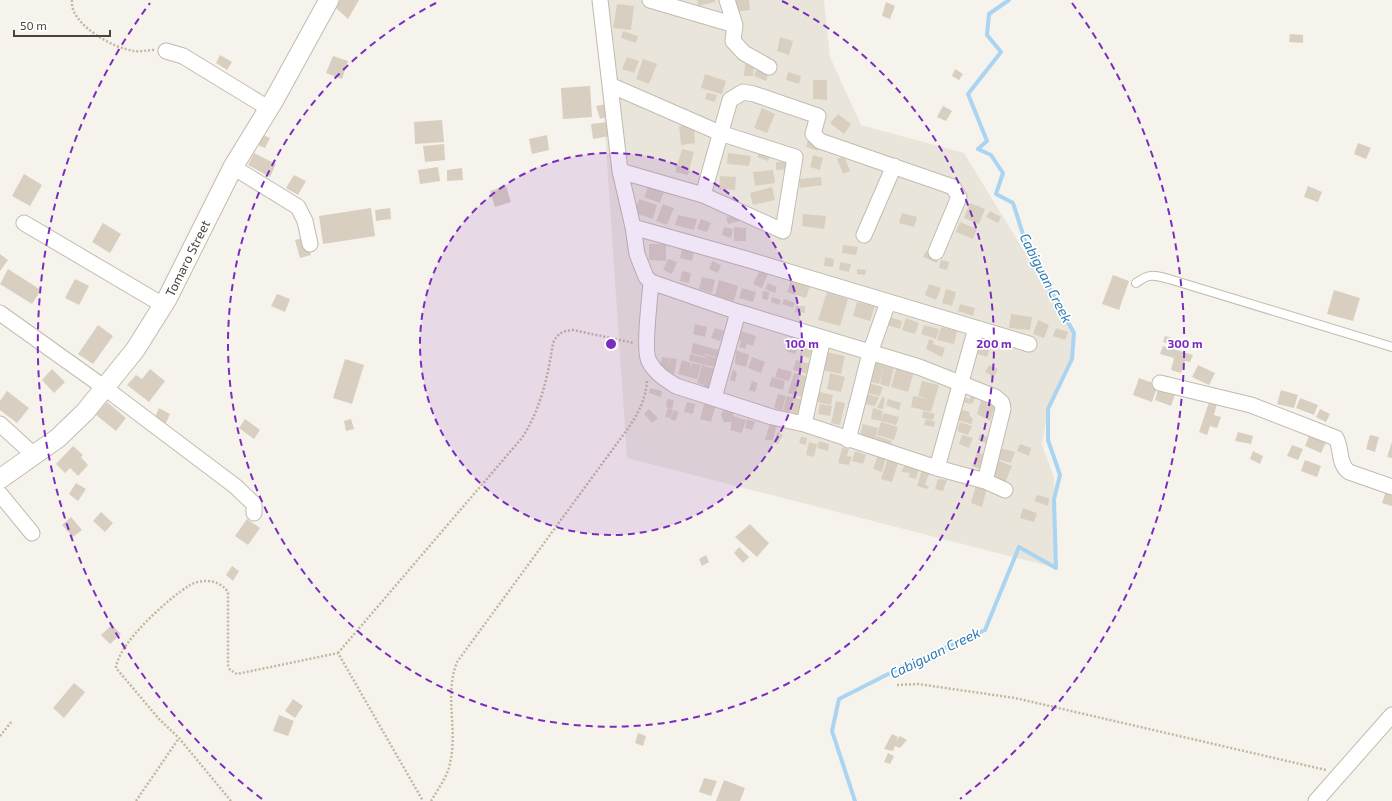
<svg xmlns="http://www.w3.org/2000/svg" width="1392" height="801" font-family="'Exo 2',sans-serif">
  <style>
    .residential { fill: #eae5da }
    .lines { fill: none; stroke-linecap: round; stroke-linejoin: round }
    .stream { stroke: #a9d4f2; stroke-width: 4 }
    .building { fill: #d8cfc1 }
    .service-casing { stroke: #c2bbae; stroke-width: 10 }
    .minor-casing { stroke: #c2bbae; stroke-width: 17 }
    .tertiary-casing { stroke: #c2bbae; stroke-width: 21 }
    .path { stroke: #c4b79f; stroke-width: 2.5; stroke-dasharray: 2 2; stroke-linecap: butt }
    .service { stroke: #fff; stroke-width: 8 }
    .minor { stroke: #fff; stroke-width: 15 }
    .tertiary { stroke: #fff; stroke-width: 19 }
    .ring { fill: none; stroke: #7b2cbf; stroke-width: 2; stroke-dasharray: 7 5 }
    .labels { text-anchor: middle; stroke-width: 3.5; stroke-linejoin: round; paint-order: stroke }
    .street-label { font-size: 13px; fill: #4b4439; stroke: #fff }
    .water-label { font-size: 14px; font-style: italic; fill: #2e7ab2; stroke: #fff }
    .centre { fill: #7b2cbf; stroke: #fff; stroke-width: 2 }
    .ring-label { font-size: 12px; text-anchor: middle; font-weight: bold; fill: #7b2cbf; stroke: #fff; stroke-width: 3.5; stroke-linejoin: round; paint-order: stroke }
  </style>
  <rect width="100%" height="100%" fill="#f6f3ec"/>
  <path class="residential" d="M596 0H824L830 57 861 125 964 153 1074 333 1072 359 1048 409 1042 445 1054 477 1056 568 627 458Z"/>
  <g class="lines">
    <path class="stream" d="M855 801 832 731 839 699 904 666 985 630 1019 547 1056 568 1054 499 1060 475 1048 440V409L1072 359 1074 333 1027 247 1013 203 996 194 1003 173 991 155 978 149 987 141 968 94 1001 52 987 35 989 14 1009 0"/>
  </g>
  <path class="building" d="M340 0H359L348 19 336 8Z
    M697 0H715V2L698 6Z
    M732 0H749L750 10 734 12Z
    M886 2 895 6 890 19 882 16Z
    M617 4 634 6 631 30 613 28Z
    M623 31 638 36 636 43 621 38Z
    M1290 34 1303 35V43L1289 42Z
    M780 37 793 41 789 55 777 51Z
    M220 55 232 62 227 70 216 63Z
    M333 56 348 61 342 79 326 73Z
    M627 57 639 61 634 73 622 69Z
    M643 59 657 64 649 84 636 79Z
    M745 64 754 65 753 76H744Z
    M955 69 963 74 959 80 952 76Z
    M756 70 768 74 766 81 754 76Z
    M788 72 801 76 799 84 786 80Z
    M705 74 726 81 722 94 701 88Z
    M813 80H827V100L813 99Z
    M590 86 592 117 563 119 561 88Z
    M707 93 717 95 715 102 705 99Z
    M606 104 609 116 600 119 596 106Z
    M943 106 952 111 946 121 937 117Z
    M762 108 775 114 767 133 754 128Z
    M838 114 851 124 844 134 830 123Z
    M442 120 444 142 415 144 414 122Z
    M607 122 610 136 593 139 591 124Z
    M694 125 695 143 681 145 679 126Z
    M257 132 270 138 265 148 253 143Z
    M547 135 549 150 532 154 529 139Z
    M808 140 820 144 818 151 806 147Z
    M1358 143 1371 148 1366 159 1354 154Z
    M444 144 445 160 425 162 423 146Z
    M682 149 694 152 688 175 675 172Z
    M760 151 770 155 768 161 757 157Z
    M254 153 276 164 270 177 248 165Z
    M728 153 751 156 749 166 727 164Z
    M813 155 823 158 820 170 810 167Z
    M844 156 850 171 843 174 837 159Z
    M776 162H792V169L776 170Z
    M438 167 440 181 420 184 418 170Z
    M462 168 463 180 447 181V170Z
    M773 170 775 183 755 186 753 172Z
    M24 174 42 185 30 206 12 196Z
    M294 175 306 181 298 195 286 188Z
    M720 176 736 177 735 190 719 189Z
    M821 177 822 185 800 188 799 179Z
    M650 182 665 188 660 203 644 197Z
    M506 186 511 202 495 207 490 191Z
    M1308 186 1322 192 1318 202 1304 197Z
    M772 187 775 200 753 205 750 193Z
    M639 199 657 205 653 219 634 213Z
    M970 203 985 209 979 224 964 218Z
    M663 204 674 208 667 225 656 221Z
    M371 208 375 236 323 244 319 216Z
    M390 208 391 219 376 221 375 210Z
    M990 211 1001 217 998 223 986 217Z
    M902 213 917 217 914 227 899 223Z
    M803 214 826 216 824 229 802 226Z
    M678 215 697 219 694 230 675 225Z
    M738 215 739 221 728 224 726 217Z
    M701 219 711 223 707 232 697 229Z
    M960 222 977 229 973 239 956 232Z
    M103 223 121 234 110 253 92 242Z
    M724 227 733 229 731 238 722 235Z
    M734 227 746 228V241H734Z
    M306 237 311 255 300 258 295 240Z
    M649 244H666V261L649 260Z
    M843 245 858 247 856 255 842 253Z
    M682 249 694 252 692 261 680 258Z
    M926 251 939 256 937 263 923 257Z
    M0 254 8 260 0 271Z
    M825 257 834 259 833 267 824 266Z
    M668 259 677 262 672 274 663 270Z
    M941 260 949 262 947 270 939 268Z
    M712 261 721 265 718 273 709 269Z
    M840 262 851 264 849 272 839 270Z
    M8 269 41 290 32 304 0 284Z
    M857 269 866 270 865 275 857 274Z
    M760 270 768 274 762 288 753 284Z
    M682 271 691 273 689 283 680 281Z
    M1113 275 1129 281 1119 310 1102 304Z
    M702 277 715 280 712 293 699 289Z
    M75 279 89 286 79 305 65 298Z
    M719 280 738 286 734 301 715 295Z
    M791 280 810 286 806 298 787 292Z
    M768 283 777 287 775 293 765 289Z
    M929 284 941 288 936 300 925 295Z
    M742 288 756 292 753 302 739 298Z
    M946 289 956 292 952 306 942 303Z
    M1334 290 1360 298 1353 321 1327 314Z
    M763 291 769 292 768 300 762 299Z
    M827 292 848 299 840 326 818 320Z
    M277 294 290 299 285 312 271 306Z
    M772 297 781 300 779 305 771 302Z
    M784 299 795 303 793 308 782 304Z
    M857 302 875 306 870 321 853 316Z
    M960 304 975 308 973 316 958 311Z
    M796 306H805V313L795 312Z
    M1011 314 1032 317 1030 330 1009 328Z
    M890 317 902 321 900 329 887 325Z
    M906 318 919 323 915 334 902 330Z
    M1038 320 1049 325 1044 338 1033 334Z
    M695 324 707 327 705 337 693 334Z
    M98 325 113 336 93 364 78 354Z
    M924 325 939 329 936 339 921 334Z
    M941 327 957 331 954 344 937 340Z
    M715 328 724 331 720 341 711 338Z
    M1056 328 1068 332 1065 340 1053 336Z
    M741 331 756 336 753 346 747 344 745 349 739 347 741 341 739 340Z
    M1165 336 1187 343 1186 348 1163 342Z
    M929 339 934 341 933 344 945 348 942 357 926 349Z
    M693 343 722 351 720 358 705 354V357L691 353Z
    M789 344 798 347 795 354 786 351Z
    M978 344 990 348 987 357 975 353Z
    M1163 346 1193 355 1190 362 1185 361 1181 373 1171 370 1174 358 1160 354Z
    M803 347 812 350 809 358 800 355Z
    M736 350 749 355 746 367 735 364Z
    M826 352 845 356 841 374 822 370Z
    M690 354 705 358 706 355 721 359 718 368 689 361Z
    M662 357 669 358 668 366 670 358 677 359 674 375 659 369Z
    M752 357 765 362 761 373 748 368Z
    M345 359 364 365 352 404 333 398Z
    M682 360 691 363 690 369 692 363 701 365 697 379 678 374Z
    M796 360 811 364 808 374 793 370Z
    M876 363 894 368 889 387 880 384 884 369 879 384 871 382Z
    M702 365 718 370 712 392 702 389 704 385 697 383Z
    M989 365 998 369 994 377 985 372Z
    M1198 365 1215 373 1209 385 1192 377Z
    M778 368 792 372 789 381 775 377Z
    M52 369 65 382 54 393 42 380Z
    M150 369 165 381 149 402 127 385 136 375 142 379Z
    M896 369 913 374 908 392 891 387Z
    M733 370 737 372 735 382 730 380Z
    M794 373 810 377 804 398 788 393Z
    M830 373 845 377 841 392 827 389Z
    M772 377 785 381 783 390 769 386Z
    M1139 378 1158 385 1152 402 1133 395Z
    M752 381 758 383 755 392 749 390Z
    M922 381 939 385 931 412 911 407 913 396 928 399 918 396Z
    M869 383 883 387 880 396 867 393Z
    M1159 386 1176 392 1171 406 1155 400Z
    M650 388 662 391 661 397 649 393Z
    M1281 390 1298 395 1294 408 1277 404Z
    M7 391 29 408 17 423 0 410V401Z
    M820 392 833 395 831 405 817 402Z
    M778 394 786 396 782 410 774 408Z
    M866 394 879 397 875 406 864 404Z
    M971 394 975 398 973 403 970 404 961 401 963 397 970 399Z
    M787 396 804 400 800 415 783 410Z
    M882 397 885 398 883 409 877 408Z
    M1300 398 1318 405 1314 415 1296 408Z
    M667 399 674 400 672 409 666 407Z
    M888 399 901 403 899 410 886 405Z
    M705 401 716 404 711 422 700 419Z
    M836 401 845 403 840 425 831 423Z
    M981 401 995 406 990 421 977 414Z
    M107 402 126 418 116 431 96 415Z
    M687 402 695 404 693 414 684 412Z
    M1209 402 1217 404 1214 415 1221 417 1217 428 1210 426 1207 435 1199 432Z
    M820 404 832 406 830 416 818 414Z
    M725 406 735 409 733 416 746 420 742 433 730 430 732 422H724L721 415Z
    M159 408 170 414 166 423 155 417Z
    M668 408 673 410 670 418 665 417Z
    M873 408 883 411 881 421 871 419Z
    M649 409 658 418 652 423 644 414Z
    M1320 409 1330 414 1326 422 1316 417Z
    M674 410 679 412 675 421 670 419Z
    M962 410 970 412 969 415 973 419 971 424 957 420Z
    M923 411 935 414 933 420 922 418Z
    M884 413 899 417 896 425 881 421Z
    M245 419 260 430 254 439 239 428Z
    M351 419 354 429 346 431 344 421Z
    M747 419 755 422 752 430 745 428Z
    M926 419 935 422 934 427 924 425Z
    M881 422 898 427 894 440 877 435Z
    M960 422 972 426 968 435 957 431Z
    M770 423 777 425 773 440H765Z
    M863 424 878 428 875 440 860 436Z
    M1311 431 1328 438 1321 453 1305 446Z
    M778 432 783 435 778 444 773 443Z
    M1238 432 1253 436 1251 444 1235 441Z
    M980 434 988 437 986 443 978 440Z
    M962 435 973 438 969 448 959 444Z
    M1370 435 1379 437 1375 452 1366 449Z
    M877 436 892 441 890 447 875 443Z
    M801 437 807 438 806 445 799 443Z
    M819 441 829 444 828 451 817 448Z
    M809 442 817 444 814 457 806 455Z
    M1392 442V458L1387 457Z
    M1020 444 1031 448 1029 456 1017 451Z
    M1292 445 1303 449 1298 460 1287 456Z
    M73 446 83 455 81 457 88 465 78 476 70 468 65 473 56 464Z
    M842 448 849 449 847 456 852 457 849 465 838 463Z
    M1000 448 1015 452 1011 463 997 459Z
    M855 451 866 455 863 464 852 461Z
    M1253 451 1263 456 1260 464 1250 459Z
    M977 452 985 455 980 469 972 466Z
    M878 455 886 456 882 472 873 469Z
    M888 457 899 460 892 482 881 479Z
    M997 460 1012 466 1005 483 996 480 998 473 995 480 989 478Z
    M1305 460 1321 466 1317 477 1301 471Z
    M906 463 919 468 916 479 908 477 910 473 901 472Z
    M922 469 930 472 925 484 929 487 927 489 917 486Z
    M938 479 947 480 943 491 935 489Z
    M76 483 86 489 78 501 69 494Z
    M976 485 987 488 982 507 971 503Z
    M1387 488 1392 490V506L1382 503Z
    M1037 495 1049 498 1048 506 1034 501Z
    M1023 508 1037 513 1034 522 1020 518Z
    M101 512 113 523 105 532 93 521Z
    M71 517 82 530 73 537 62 525Z
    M247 519 260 528 248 545 235 536Z
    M750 524 769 543 757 557 735 537Z
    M739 547 749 557 743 563 734 553Z
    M706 555 709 562 702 566 699 559Z
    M232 566 239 571 233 581 226 575Z
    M112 625 121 634 110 644 101 635Z
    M74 683 85 692 64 718 53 708Z
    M293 699 303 706 295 718 285 711Z
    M279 715 294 721 288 736 273 731Z
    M638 733 646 736 643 746 635 743Z
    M892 734 898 737 896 741 900 736 907 740 900 748 895 746 893 751 884 749Z
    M888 753 894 756 890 764 884 762Z
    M704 778 717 781 711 796 699 792Z
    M724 780 745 788 740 801H716Z"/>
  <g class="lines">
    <g class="service-casing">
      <path id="service" d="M1136 283C1150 273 1153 275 1169 279L1392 347"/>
    </g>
    <g class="minor-casing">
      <path id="minor" d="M600 0 620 171 633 227 637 254 646 277 651 282 738 312 919 367 995 397 1002 403 1003 409 985 481
        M650 0 735 25
        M727 0 735 25 733 41 744 53 769 67
        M166 51 183 56 268 108
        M610 85 720 133 795 157 783 231 703 195 620 171
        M233 167 298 207 305 221 310 244
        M703 195 730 100 743 92 754 94 818 116 813 134 820 141 953 187 959 197 936 252
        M24 223 163 305
        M633 227 746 259 1029 344
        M864 235 894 166
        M651 282C650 297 643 351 649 361 655 373 665 379 676 386L772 417 804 424 937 468 976 328
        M0 313 105 388 235 486 254 504V513
        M1160 383 1251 405 1336 438C1342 449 1338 464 1349 472L1392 487
        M714 398 738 312
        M0 424 34 455
        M804 424 823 338
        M848 440 870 353 888 302
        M937 468 985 481 1005 490
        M0 494 32 533
        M1316 801 1392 715"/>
    </g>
    <g class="tertiary-casing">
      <g id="tertiary">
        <path id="s1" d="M0 479 58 438 85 412 135 350 167 299 233 167 274 100 329 0"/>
      </g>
    </g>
    <path class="path" d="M72 0C69 24 114 49 135 51 141 52 147 50 154 50
      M338 653 521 439C540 412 548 376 553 343 558 333 562 331 573 330L634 343
      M897 685 918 684 1015 698 1326 770
      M0 736 12 721
      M136 801 179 738
      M231 801 179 738 159 719 116 668C118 643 169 598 190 585 203 578 220 580 228 592V665L230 670 237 674 338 653 423 801
      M431 801C438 789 448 776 450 763 458 729 444 695 457 662L629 427C639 412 646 398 647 380"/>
    <use href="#service" class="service"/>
    <use href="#minor" class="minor"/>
    <use href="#tertiary" class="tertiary"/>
  </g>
  <circle cx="611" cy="344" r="191" fill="#7b2cbf" fill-opacity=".12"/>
  <g class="ring">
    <circle cx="611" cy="344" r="191"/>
    <path d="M782 1A383 383 0 1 1 440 1"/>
    <path d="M262 799A574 574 0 0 1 150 3M1072 3A574 574 0 0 1 960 799"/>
  </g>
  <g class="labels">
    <g class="street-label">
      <text dy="5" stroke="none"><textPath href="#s1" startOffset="294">Tomaro Street</textPath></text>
    </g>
    <g class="water-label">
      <text transform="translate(1046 278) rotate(63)" y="5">Cabiguan Creek</text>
      <text transform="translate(935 653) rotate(-26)" y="5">Cabiguan Creek</text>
    </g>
  </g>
  <circle cx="611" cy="344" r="6" class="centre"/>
  <g class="ring-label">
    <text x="802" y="348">100 m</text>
    <text x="994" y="348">200 m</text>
    <text x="1185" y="348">300 m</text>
  </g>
  <path d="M14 30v6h96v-6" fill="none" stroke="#4b4439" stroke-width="2"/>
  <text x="20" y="30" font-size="12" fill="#4b4439" stroke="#ffffff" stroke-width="3" paint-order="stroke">50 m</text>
</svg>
